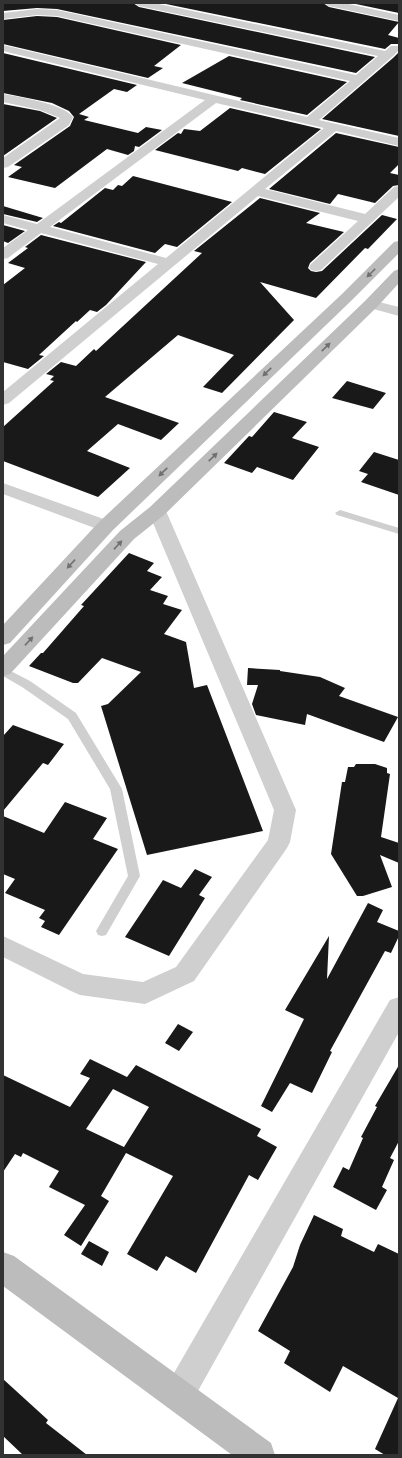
<svg xmlns="http://www.w3.org/2000/svg" width="402" height="1458" font-family="'IBM Plex Sans',sans-serif">
  <style>
    .building { fill: #191919; fill-rule: evenodd }
    .lines { fill: none; stroke-linecap: round; stroke-linejoin: round }
    .lane { fill: #cfcfcf; fill-rule: evenodd }
    .street { fill: #cfcfcf; fill-rule: evenodd }
    .secondary { fill: #bcbcbc; fill-rule: evenodd }
    .oneway { fill: #707070 }
  </style>
  <rect width="100%" height="100%" fill="#fff"/>
  <path class="building" d="M3 3H133L139 7 375 57 356 73 57 9 37 8 3 11Z
    M161 3H323L329 7 399 22 388 35 399 38V44H391L385 49Z
    M351 3H399V13Z
    M37 16 57 17 181 45 154 66 163 68 148 78 3 44V20Z
    M399 52V136L322 119 393 58Z
    M3 53 137 85 127 92 114 89 79 114 89 117 84 120 138 133 146 127 162 130 139 147 135 146 134 151 128 155 107 149 55 188 8 177 22 167 14 165 70 126 74 117 69 111 52 103 3 93Z
    M229 56 347 82 307 115 240 100 242 98 182 83Z
    M3 104 40 111 57 118 3 156Z
    M230 108 321 129 265 174 242 168 238 171 155 150 178 133 181 134 184 129 200 131Z
    M336 133 399 147V164L390 173 399 175V185L393 186 375 203 338 194 330 204 269 189Z
    M133 176 232 202 177 247 165 244 155 253 53 226 59 222 61 223 105 188 113 190 118 185 122 186Z
    M260 198 320 213 306 223 344 232 310 263 308 268 311 271 316 272 322 271 382 215 397 219 368 249 365 248 316 298 260 282 294 320 222 393 203 387 234 355 178 335 105 397 179 423 161 440 118 424 87 451 130 468 98 497 3 461V427L54 381 50 380 54 376 46 374 61 362 76 366 94 349 96 351 202 253 194 251Z
    M3 206 43 218 37 222 3 214Z
    M3 225 25 231 8 243 3 241Z
    M41 235 146 262 106 305 97 312 90 310 77 322 76 321 39 355 44 356 28 369 3 362V285L25 268 8 263 28 248 25 247Z
    M347 381 386 393 373 409 332 398Z
    M274 412 307 422 292 438 319 447 293 480 257 467 252 473 224 463 249 436 252 437Z
    M374 452 399 460V495L361 482 368 474 359 471Z
    M129 553 154 563 147 571 162 577 150 590 168 596 163 604 182 610 164 634 186 642 194 688 207 685 263 831 147 855 101 706 108 704 141 672 102 658 78 683H73L29 666 41 653H43L84 606 81 605Z
    M248 668 280 670V671L320 677 345 688 339 696 398 717 384 742 307 714 305 725 256 715 252 704 258 685H247Z
    M13 725 64 744 48 765 43 763 3 811V736Z
    M356 764H375L387 768V773L390 774 381 837 399 843V863L380 855 392 887 363 896H357L331 854 342 782H345L348 767H354Z
    M65 802 107 818 93 839 118 849 59 935 41 927 45 921 39 918 45 910 5 893 15 879 3 874V816L44 833Z
    M195 869 212 877 199 895 205 898 169 956 125 937 163 880 181 888Z
    M368 903 383 910 377 922 399 931V936L391 953 385 951 330 1051 332 1052 312 1093 290 1083 272 1112 261 1106 304 1019 285 1010 329 936 327 979Z
    M178 1024 193 1032 179 1051 165 1043Z
    M90 1059 127 1077 136 1065 261 1129 257 1136 277 1147 258 1180 249 1175 196 1273 166 1256 157 1271 127 1254 173 1176 126 1153 101 1196 109 1201 81 1246 64 1235 85 1205 49 1187 59 1171 23 1153 21 1157 15 1154 3 1172V1075L70 1107 90 1078 80 1074ZM113 1089 149 1107 124 1147 86 1129Z
    M399 1065V1141L390 1158 394 1160 382 1187 387 1190 376 1210 333 1187 343 1167 349 1170 363 1138 361 1137 377 1107 375 1106Z
    M314 1215 343 1229 341 1236 374 1252 378 1244 399 1254V1455H385L375 1449 398 1398 343 1366 330 1392 284 1363 290 1351 258 1331 293 1267 300 1245Z
    M89 1241 109 1252 102 1266 81 1254Z
    M3 1379 48 1420 46 1423 87 1455H23L3 1436Z"/>
  <g class="lines">
    <path class="lane" d="M340 510 399 528V534L337 515 335 513Z
      M3 667 30 681 76 713 122 789 140 876 106 935 102 936 98 935 96 931 128 876 110 789 68 719 22 687 3 676Z"/>
    <path class="street" d="M134 3H154L385 51 391 46H399V50L392 57 319 120 399 138V146L336 131 265 189 365 214 394 187 399 186V197L321 270 316 271 311 270 309 267 311 264 358 221 258 196 9 403 3 405V392L158 264 41 233 8 258 3 259V248L28 230 3 223V215L37 224 205 100 3 51V45L307 117 350 81 57 16 37 15 3 19V13L37 9 57 10 356 75 378 56 139 6ZM216 103 324 128 166 258 50 227Z
      M324 3H344L399 15V21L329 6Z
      M3 94C19 97 64 104 73 117L69 125 8 167 3 168V158L60 118 40 110 3 102Z
      M371 300 399 307V316L366 307 364 304 366 301Z
      M3 483 112 522 115 526 112 530 106 532 100 530 3 494Z
      M157 505 163 507 166 511 296 810 290 842 287 848 194 981 145 1004 80 995 71 991 3 957V936L83 974 143 982 176 967 268 840 274 810 148 511 151 507Z
      M399 997V1032L189 1407 178 1411 167 1407 163 1396 167 1385 390 1000Z"/>
    <path class="secondary" d="M399 241V253L352 300 113 530 10 643 3 645V625L99 522 342 294 394 242Z
      M399 269V283L377 307 164 515 134 539 10 674 3 676V656L120 531 150 507 365 301 394 271Z
      M3 1252 14 1256 271 1443 275 1455H232L3 1286Z"/>
  </g>
  <defs><path id="oneway-solid" d="M-6-.8H1V-3.2L6.5 0L1 3.2V.8H-6Z"/></defs>
  <g class="oneway">
    <use href="#oneway-solid" transform="translate(371 273) rotate(135)"/>
    <use href="#oneway-solid" transform="translate(326 347) rotate(-44)"/>
    <use href="#oneway-solid" transform="translate(267 372) rotate(136)"/>
    <use href="#oneway-solid" transform="translate(213 457) rotate(-44)"/>
    <use href="#oneway-solid" transform="translate(163 472) rotate(136)"/>
    <use href="#oneway-solid" transform="translate(118 545) rotate(-47)"/>
    <use href="#oneway-solid" transform="translate(71 564) rotate(133)"/>
    <use href="#oneway-solid" transform="translate(29 641) rotate(-47)"/>
  </g>
  <rect width="402" height="1458" fill="none" stroke="#323232" stroke-width="8"/>
</svg>
